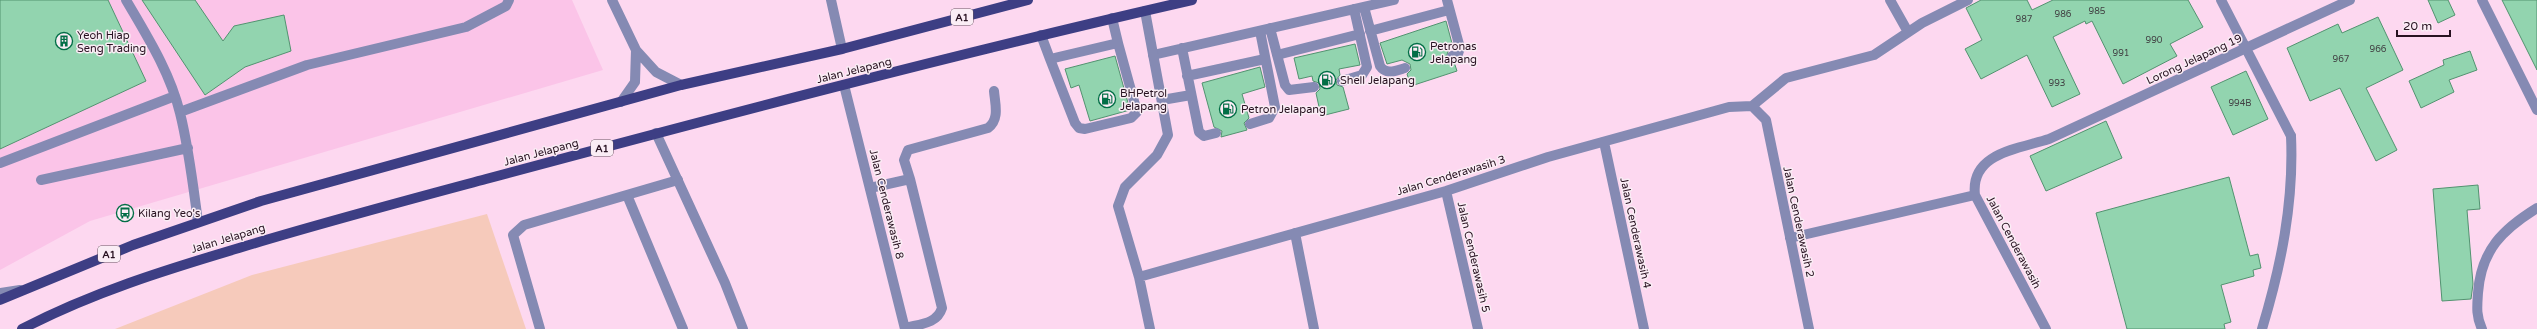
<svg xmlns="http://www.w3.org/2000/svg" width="2537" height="329" font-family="'Varela Round',sans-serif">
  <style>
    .built { fill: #fbc4e8 }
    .green { fill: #f6cabb }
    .building { fill: #92d4af; stroke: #529370 }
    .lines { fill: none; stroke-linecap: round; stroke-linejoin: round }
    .lane { stroke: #858ab3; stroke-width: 10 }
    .street { stroke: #858ab3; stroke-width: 10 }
    .primary { stroke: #3d3e84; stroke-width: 10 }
    .labels { text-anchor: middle; stroke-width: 3; stroke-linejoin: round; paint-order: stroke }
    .number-label { font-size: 9px; fill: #424244 }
    .shield { fill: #faedf5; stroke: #675461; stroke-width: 1 }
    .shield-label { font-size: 10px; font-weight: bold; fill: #281221 }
    .poi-label { font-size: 11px; fill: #281221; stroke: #faedf5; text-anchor: start }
    .street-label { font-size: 11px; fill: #281221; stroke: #faedf5 }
  </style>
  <rect width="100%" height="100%" fill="#fdd8f0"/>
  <path class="built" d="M0 0H572L603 70 90 221 0 270Z"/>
  <path class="green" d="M487 214 526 329H115L252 275Z"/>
  <path class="building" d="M0 0H108L146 81 0 149Z
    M142 0H195L223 41 234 26 284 15 291 51 245 67 205 95Z
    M1981 0H2027L2032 10 2053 0H2188L2203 27 2170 44 2177 56 2123 84 2092 21 2086 24 2085 21 2053 37 2080 94 2052 107 2027 55 1981 79 1965 49 1982 40 1966 8Z
    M2428 0H2448L2455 15 2438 23Z
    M2502 0H2537V70Z
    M2378 17 2403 70 2366 88 2397 150 2376 161 2340 88 2310 101 2287 48 2338 24 2342 33Z
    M1446 21 1453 47 1449 48 1446 58 1448 61 1454 62 1457 71 1411 86 1407 74 1411 70 1410 64 1402 60 1387 64 1380 43Z
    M1355 44 1360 65 1339 69 1340 75 1336 80 1337 85 1343 87 1349 109 1321 116 1316 93 1320 89 1319 83 1313 81 1312 76 1299 79 1294 58Z
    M2470 51 2477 70 2449 80 2454 92 2421 108 2409 81 2444 65 2443 60Z
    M1115 56 1130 110 1090 121 1079 85 1071 88 1065 69Z
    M1260 67 1265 87 1242 94 1249 118 1244 123 1247 130 1221 137 1222 131 1214 127 1202 83Z
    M2246 71 2268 119 2233 135 2211 87Z
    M2106 121 2122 158 2046 191 2030 156Z
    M2229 177 2250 256 2258 254 2261 268 2253 270 2254 276 2221 285 2231 322 2224 324 2225 329H2127L2096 213Z
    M2478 185 2480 209 2467 210 2473 284 2471 299 2442 301 2433 189Z"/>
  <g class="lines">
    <path class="lane" d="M126 0C147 36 170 72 180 113 189 149 193 185 198 222
      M1447 0 1460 48 1458 54 1452 56
      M1364 7 1380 66C1386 75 1395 71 1405 68
      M1270 28 1285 85 1289 90 1314 87
      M1370 31 1449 10
      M1041 35 1050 59 1118 43 1112 18
      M1182 48 1199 132 1204 136 1216 133
      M1153 55 1394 0
      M1277 55 1360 34
      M1050 59 1075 123 1079 128 1085 129 1131 118 1137 112 1118 43
      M1187 76 1265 59
      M1342 81 1362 75 1367 67 1354 9
      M1162 100 1191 95
      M180 112 307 65 466 27 506 6 509 0
      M1250 124 1269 118 1275 107 1260 31
      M0 163 175 96
      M910 179 904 160 908 150 988 128C1000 119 995 104 994 91
      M41 180 188 148
      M870 188 910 179 942 308C937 324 920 324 905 328
      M627 195 683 329
      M0 293 20 290
      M540 329 513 235 524 225 678 180
      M2262 329C2281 266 2294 203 2291 136"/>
    <path class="street" d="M612 0 636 50 656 72 681 85
      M831 0 842 49
      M1890 0 1908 32
      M2221 0 2291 136
      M2482 0 2537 110
      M1145 11 1168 135 1157 155 1125 187 1118 206 1139 277 1150 329
      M844 85 905 329
      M621 102 635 82 636 50
      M1752 106 1786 78 1874 55 1922 23 1968 0
      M656 133 725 283 743 329
      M1604 142 1644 329
      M1446 191 1478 329
      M1295 233 1314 329
      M1790 238 1975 195
      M1139 277 1446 191 1548 157 1729 107 1752 106 1766 120 1809 329
      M2046 329 1975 195C1970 153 2018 149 2049 139L2350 0
      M2482 329C2476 316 2477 307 2478 293 2481 250 2503 229 2537 208"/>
    <path class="primary" d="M0 300 133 245 261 201 681 85 842 49 1028 0
      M22 329C91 293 165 270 239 248 321 223 404 201 486 179 721 116 955 54 1192 0"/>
  </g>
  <defs>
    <g id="building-ring" transform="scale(0.9)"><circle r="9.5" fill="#faedf5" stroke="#026e46" stroke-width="1.5"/><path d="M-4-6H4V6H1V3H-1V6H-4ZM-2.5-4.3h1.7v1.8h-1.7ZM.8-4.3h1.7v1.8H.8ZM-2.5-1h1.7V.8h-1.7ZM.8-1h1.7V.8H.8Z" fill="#026e46"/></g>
    <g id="fuel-ring" transform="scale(0.9)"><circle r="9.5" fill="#faedf5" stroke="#026e46" stroke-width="1.5"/><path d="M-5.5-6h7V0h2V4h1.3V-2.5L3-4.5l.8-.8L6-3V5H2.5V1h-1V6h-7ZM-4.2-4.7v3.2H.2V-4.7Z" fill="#026e46"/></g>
    <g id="bus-ring" transform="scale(0.9)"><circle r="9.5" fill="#faedf5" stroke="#026e46" stroke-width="1.5"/><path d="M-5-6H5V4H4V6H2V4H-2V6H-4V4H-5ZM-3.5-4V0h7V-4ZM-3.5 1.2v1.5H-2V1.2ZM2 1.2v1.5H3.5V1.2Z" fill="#026e46"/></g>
  </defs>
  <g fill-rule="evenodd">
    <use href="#building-ring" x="64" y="41"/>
    <use href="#fuel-ring" x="1417" y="52"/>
    <use href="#fuel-ring" x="1327" y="80"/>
    <use href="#fuel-ring" x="1107" y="99"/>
    <use href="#fuel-ring" x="1228" y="109"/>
    <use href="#bus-ring" x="125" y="213"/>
  </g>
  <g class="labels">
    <g class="number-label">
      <text x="2097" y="14">985</text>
      <text x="2063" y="17">986</text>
      <text x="2024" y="22">987</text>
      <text x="2154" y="43">990</text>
      <text x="2378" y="52">966</text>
      <text x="2121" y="56">991</text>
      <text x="2341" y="62">967</text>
      <text x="2057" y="86">993</text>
      <text x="2240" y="106">994B</text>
    </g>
    <g class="shield">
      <rect x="951" y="9" width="22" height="16" rx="3"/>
      <rect x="591" y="140" width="22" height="16" rx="3"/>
      <rect x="98" y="246" width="22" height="16" rx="3"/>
    </g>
    <g class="shield-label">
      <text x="962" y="21">A1</text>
      <text x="602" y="152">A1</text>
      <text x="109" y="258">A1</text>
    </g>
    <g class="poi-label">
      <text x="77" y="39">Yeoh Hiap<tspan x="77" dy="13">Seng Trading</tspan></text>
      <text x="1430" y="50">Petronas<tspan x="1430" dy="13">Jelapang</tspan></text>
      <text x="1340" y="84">Shell Jelapang</text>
      <text x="1120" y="97">BHPetrol<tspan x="1120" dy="13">Jelapang</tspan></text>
      <text x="1241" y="113">Petron Jelapang</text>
      <text x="138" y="217">Kilang Yeo's</text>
    </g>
    <g class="street-label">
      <text transform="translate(2194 59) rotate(-25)" y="4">Lorong Jelapang 19</text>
      <text transform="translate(854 70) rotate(-14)" y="4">Jalan Jelapang</text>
      <text transform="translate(541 152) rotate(-15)" y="4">Jalan Jelapang</text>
      <text transform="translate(1451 175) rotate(-17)" y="4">Jalan Cenderawasih 3</text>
      <text transform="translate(887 204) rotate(76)" y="4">Jalan Cenderawasih 8</text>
      <text transform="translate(1799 222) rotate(78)" y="4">Jalan Cenderawasih 2</text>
      <text transform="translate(1636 233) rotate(78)" y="4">Jalan Cenderawasih 4</text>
      <text transform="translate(228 238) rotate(-17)" y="4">Jalan Jelapang</text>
      <text transform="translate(2014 242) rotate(62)" y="4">Jalan Cenderawasih</text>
      <text transform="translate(1474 257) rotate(77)" y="4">Jalan Cenderawasih 5</text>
    </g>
  </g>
  <path d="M2397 30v6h53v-6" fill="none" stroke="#281221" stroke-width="2"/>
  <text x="2403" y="30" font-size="12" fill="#281221" stroke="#faedf5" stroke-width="3" paint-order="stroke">20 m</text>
</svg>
